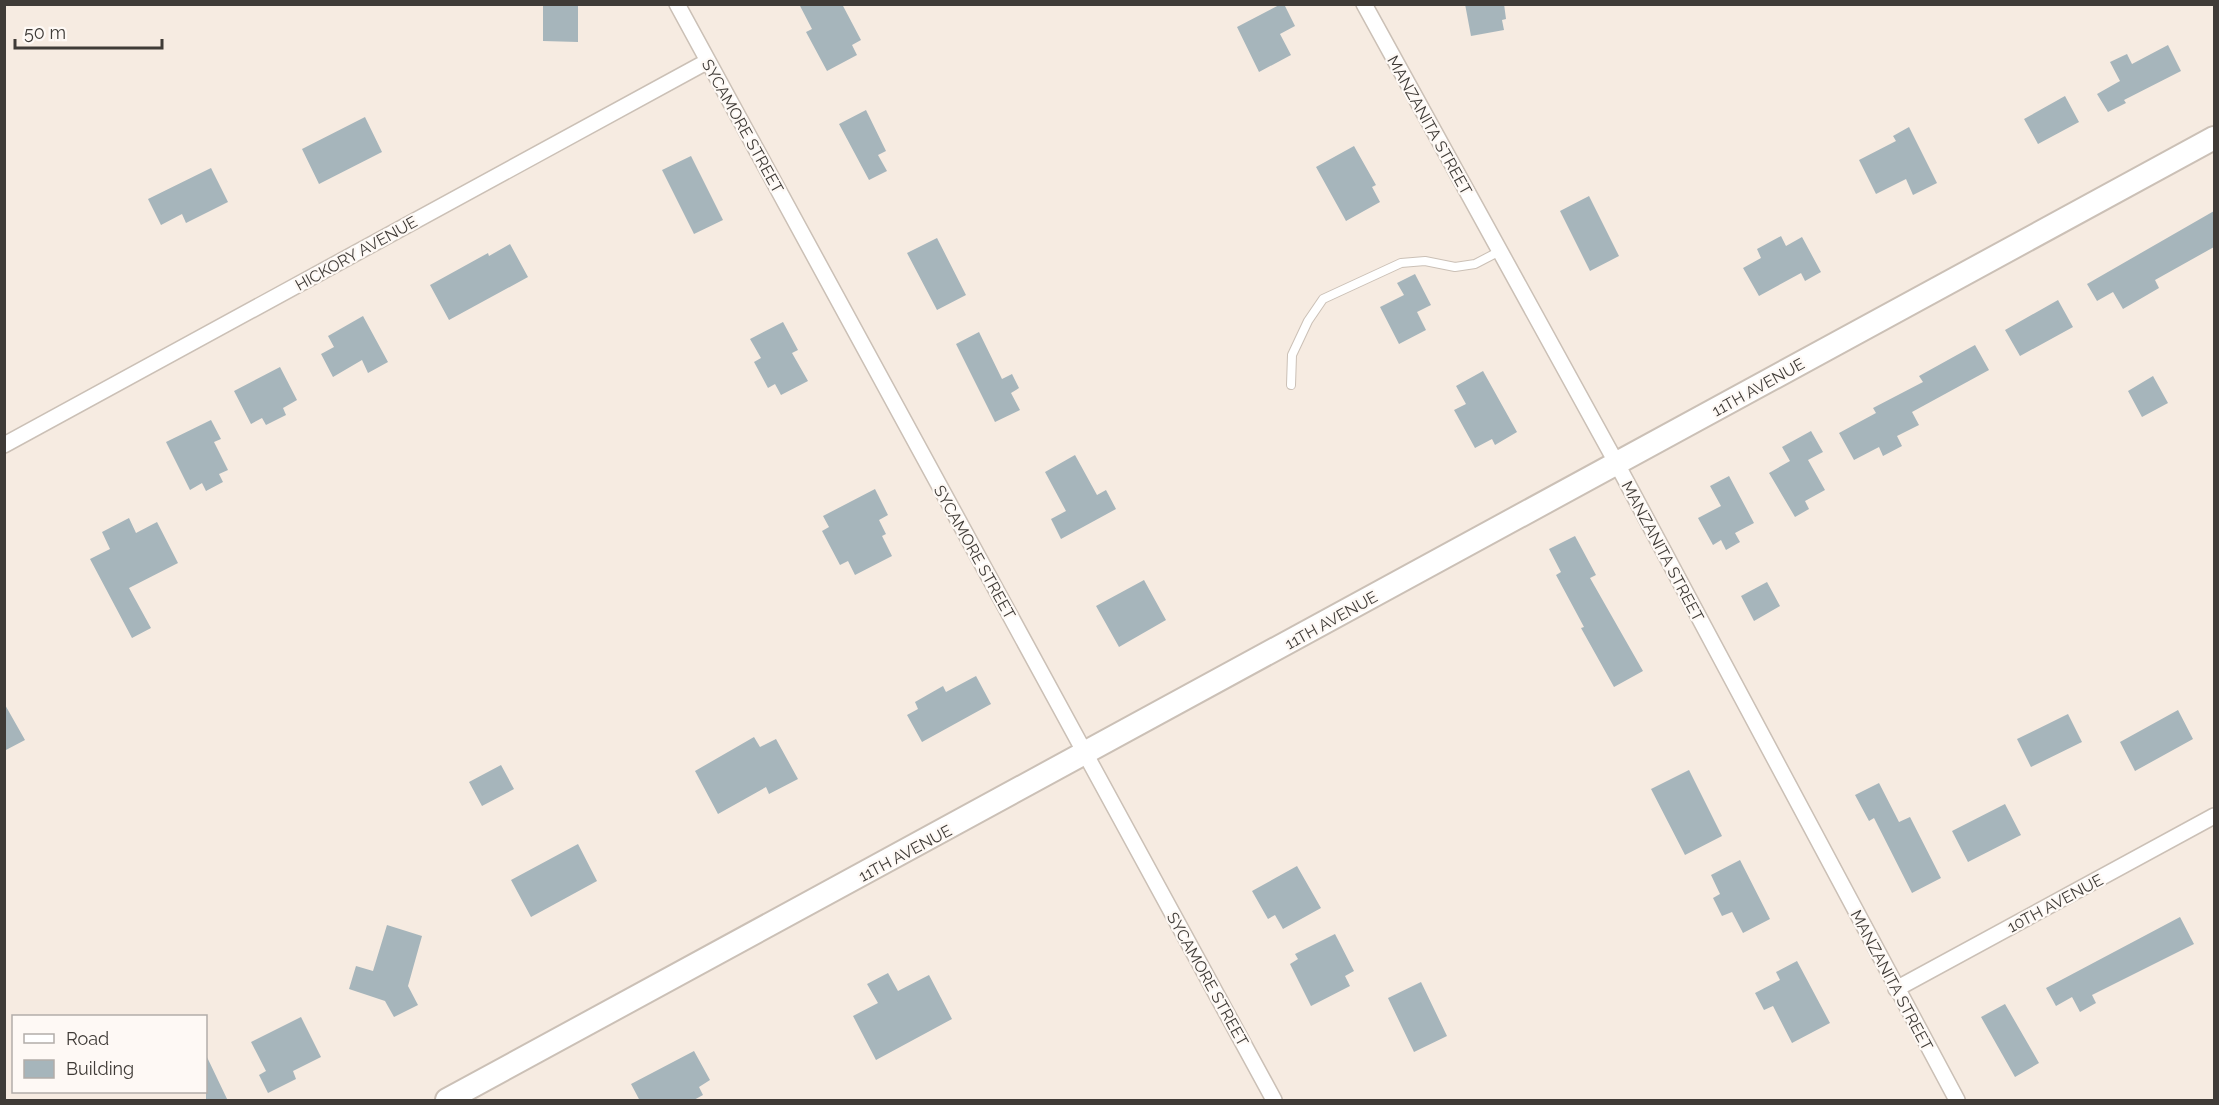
<svg xmlns="http://www.w3.org/2000/svg" width="2219" height="1105" font-family="Raleway,sans-serif">
  <style>
    .building { fill: #a6b5bb }
    .lines { fill: none; stroke-linecap: round; stroke-linejoin: round }
    .service-casing { stroke: #cbc0b6; stroke-width: 10 }
    .minor-casing { stroke: #cbc0b6; stroke-width: 18 }
    .secondary-casing { stroke: #cbc0b6; stroke-width: 26 }
    .service { stroke: #fff; stroke-width: 8 }
    .minor { stroke: #fff; stroke-width: 15 }
    .secondary { stroke: #fff; stroke-width: 22 }
    .labels { text-anchor: middle; stroke-width: 4.5; stroke-linejoin: round; paint-order: stroke }
    .street-label { font-size: 16px; fill: #3f3b37; stroke: #fef9f5 }
  </style>
  <rect width="100%" height="100%" fill="#f6ebe1"/>
  <path class="building" d="M543 4H578V42L543 41Z
    M799 4H842L861 40 852 45 857 55 827 71 806 32 812 29Z
    M1281 4H1284L1295 26 1280 34 1291 55 1259 72 1237 27Z
    M1465 4H1504L1506 19 1502 20 1504 30 1471 36Z
    M2168 45 2181 71 2124 100 2126 103 2108 112 2097 94 2120 81 2110 62 2127 54 2132 64Z
    M2065 96 2079 122 2038 144 2024 119Z
    M866 110 886 151 878 155 887 171 869 180 839 124Z
    M365 117 382 152 319 184 302 149Z
    M1909 127 1937 183 1913 195 1906 179 1876 194 1859 160 1896 141 1893 136Z
    M1354 146 1376 185 1372 187 1380 202 1346 221 1316 167Z
    M691 156 723 220 694 234 662 170Z
    M211 168 228 202 186 223 182 214 161 225 148 199Z
    M1589 196 1619 256 1590 271 1560 211Z
    M2214 211V247L2155 280 2159 288 2123 309 2113 292 2097 301 2087 284Z
    M1781 236 1786 246 1802 237 1821 272 1805 281 1801 273 1759 296 1743 268 1761 258 1757 249Z
    M937 238 966 295 937 310 907 253Z
    M510 244 528 277 449 320 430 285 488 253 489 256Z
    M1415 274 1431 305 1417 312 1426 330 1399 344 1380 307 1404 295 1397 283Z
    M2058 300 2073 327 2020 356 2005 330Z
    M363 316 388 362 368 373 362 360 333 377 321 354 334 347 328 336Z
    M783 322 798 350 792 353 808 381 781 395 775 384 768 388 754 362 761 358 750 339Z
    M979 332 1002 379 1012 374 1019 388 1011 393 1020 410 995 422 956 344Z
    M1975 345 1989 370 1912 412 1919 425 1897 436 1902 446 1883 456 1879 447 1854 460 1839 433 1876 413 1873 408 1923 382 1919 376Z
    M280 367 297 400 283 408 286 415 266 425 262 418 251 424 234 391Z
    M1483 371 1517 432 1495 445 1492 439 1475 448 1454 410 1466 404 1456 386Z
    M2153 376 2168 403 2142 417 2128 391Z
    M211 420 221 439 214 442 228 470 219 474 223 482 206 491 202 483 190 490 166 442Z
    M1811 431 1823 452 1808 460 1825 490 1805 501 1809 509 1795 517 1769 473 1790 461 1782 447Z
    M1075 455 1097 495 1106 490 1116 509 1061 539 1051 519 1066 511 1045 472Z
    M1729 476 1754 523 1735 533 1740 542 1726 550 1721 540 1713 545 1698 518 1721 506 1710 486Z
    M875 489 888 515 879 520 886 534 882 536 892 556 855 575 848 561 840 565 822 531 829 527 823 516Z
    M129 518 136 533 157 522 178 563 129 588 151 628 132 638 90 559 110 549 102 532Z
    M1575 536 1596 575 1590 578 1643 671 1614 687 1581 628 1584 627 1556 575 1561 572 1549 549Z
    M1144 580 1166 620 1119 647 1096 606Z
    M1767 582 1780 606 1754 621 1741 596Z
    M976 676 991 704 922 742 907 715 918 709 915 702 943 686 946 692Z
    M4 703 25 740 4 751Z
    M2178 710 2193 739 2135 771 2120 742Z
    M2068 714 2082 742 2031 767 2017 739Z
    M754 737 760 747 776 739 798 779 769 794 766 787 718 814 695 771Z
    M501 765 514 789 482 806 469 782Z
    M1689 770 1722 836 1685 855 1651 789Z
    M1879 783 1899 822 1910 817 1941 878 1912 893 1874 818 1869 821 1855 795Z
    M2005 804 2021 835 1968 862 1952 831Z
    M578 844 597 881 531 917 511 880Z
    M1740 860 1770 919 1743 933 1732 912 1722 916 1713 898 1720 894 1711 875Z
    M1297 866 1321 908 1283 929 1275 915 1268 919 1252 891Z
    M2180 917 2194 944 2092 995 2096 1003 2080 1012 2072 997 2056 1006 2046 988Z
    M387 925 422 936 408 986 418 1005 394 1017 385 1001 349 989 356 966 373 971Z
    M1335 934 1354 971 1345 976 1350 986 1311 1006 1290 964 1298 959 1295 954Z
    M1797 961 1830 1023 1792 1043 1773 1006 1764 1010 1755 993 1780 980 1776 972Z
    M888 973 898 991 929 975 952 1019 876 1060 853 1016 878 1003 867 984Z
    M1421 982 1447 1036 1414 1052 1388 998Z
    M2005 1004 2039 1063 2015 1077 1981 1017Z
    M301 1017 321 1057 293 1071 296 1079 268 1093 259 1075 266 1071 251 1042Z
    M694 1051 710 1080 699 1087 703 1095 692 1101H640L631 1084Z
    M206 1055 228 1101H206Z"/>
  <g class="lines">
    <g class="service-casing">
      <path id="service" d="M1291 385 1292 355 1308 321 1323 299 1401 263 1425 261 1455 267 1475 264 1500 251"/>
    </g>
    <g class="minor-casing">
      <path id="minor" d="M677 4 1274 1100
        M1364 4 1617 464 1957 1100
        M4 445 708 61
        M1896 989 2214 816"/>
    </g>
    <g class="secondary-casing">
      <path id="secondary" d="M447 1100 2214 138"/>
    </g>
    <use href="#service" class="service"/>
    <use href="#minor" class="minor"/>
    <use href="#secondary" class="secondary"/>
  </g>
  <g class="labels">
    <g class="street-label">
      <text transform="translate(1430 125) rotate(61)" y="6">MANZANITA STREET</text>
      <text transform="translate(743 126) rotate(61)" y="6">SYCAMORE STREET</text>
      <text transform="translate(356 253) rotate(-29)" y="6">HICKORY AVENUE</text>
      <text transform="translate(1758 387) rotate(-29)" y="6">11TH AVENUE</text>
      <text transform="translate(1663 551) rotate(62)" y="6">MANZANITA STREET</text>
      <text transform="translate(975 552) rotate(61)" y="6">SYCAMORE STREET</text>
      <text transform="translate(1331 620) rotate(-29)" y="6">11TH AVENUE</text>
      <text transform="translate(905 853) rotate(-28)" y="6">11TH AVENUE</text>
      <text transform="translate(2055 903) rotate(-28)" y="6">10TH AVENUE</text>
      <text transform="translate(1208 979) rotate(61)" y="6">SYCAMORE STREET</text>
      <text transform="translate(1892 980) rotate(62)" y="6">MANZANITA STREET</text>
    </g>
  </g>
  <rect width="2219" height="1105" fill="none" stroke="#3f3b37" stroke-width="12"/>
  <rect x="12" y="1015" width="195" height="78" fill="#fef9f5" stroke="#b2ada9" stroke-width="1.5"/>
  <rect x="24" y="1034" width="30" height="9" fill="#ffffff" stroke="#b2ada9" stroke-width="1.5"/>
  <text x="66" y="1045" font-size="18" fill="#3f3b37">Road</text>
  <rect x="24" y="1060" width="30" height="18" fill="#a6b5bb" stroke="#b2ada9" stroke-width="1.5"/>
  <text x="66" y="1075" font-size="18" fill="#3f3b37">Building</text>
  <path d="M15 39v9h147v-9" fill="none" stroke="#3f3b37" stroke-width="3"/>
  <text x="24" y="39" font-size="18" fill="#3f3b37" stroke="#fef9f5" stroke-width="4.5" paint-order="stroke">50 m</text>
</svg>
